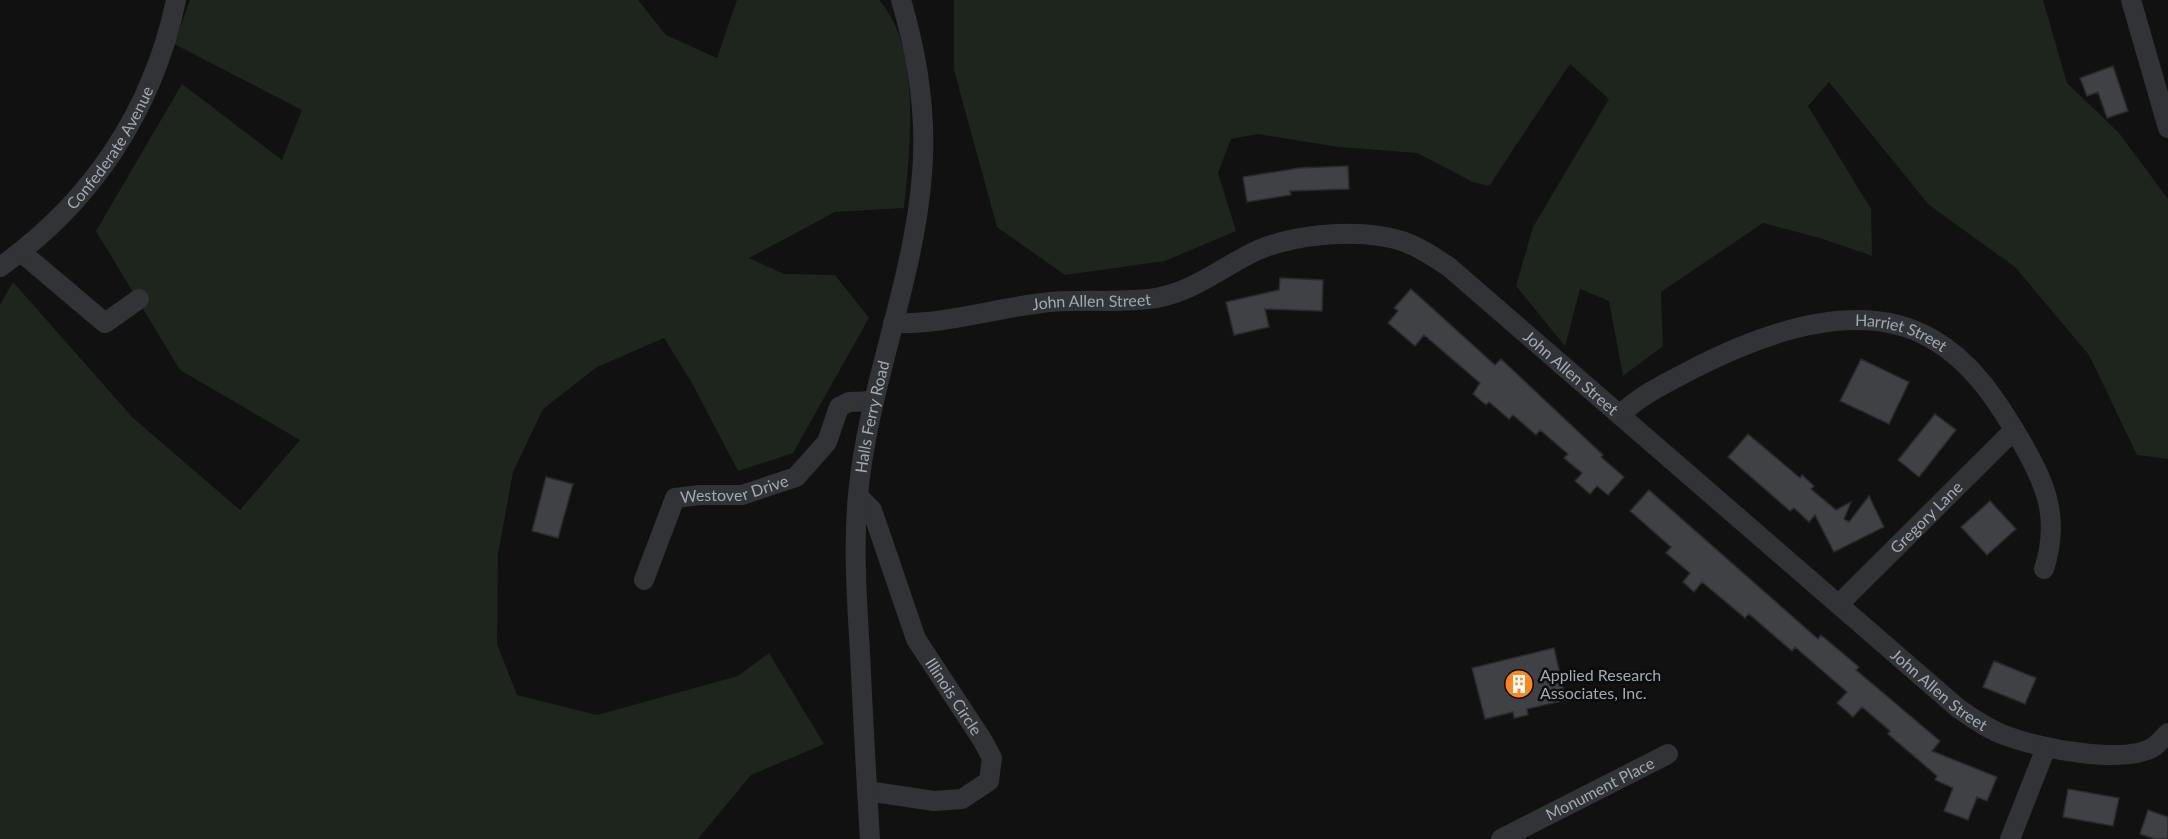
<svg xmlns="http://www.w3.org/2000/svg" width="2168" height="839" font-family="Lato,sans-serif">
  <style>
    .green { fill: #1d251d }
    .building { fill: #3f4145; stroke: #2a2b2e; stroke-width: 1.5 }
    .lines { fill: none; stroke-linecap: round; stroke-linejoin: round }
    .minor { stroke: #313337; stroke-width: 20 }
    .labels { text-anchor: middle; stroke-width: 5; stroke-linejoin: round; paint-order: stroke }
    .street-label { font-size: 16px; fill: #a1aab4; stroke: #0c0c0d }
    .poi-label { font-size: 16px; fill: #a1aab4; stroke: #0c0c0d; text-anchor: start }
  </style>
  <rect width="100%" height="100%" fill="#111112"/>
  <path class="green" d="M190 0H638L666 35 717 58 737 0H879C922 47 910 148 904 208L835 212 749 258 784 274 835 275 869 318 793 453 738 471 692 383 664 338 597 367 543 409 513 472 498 554 497 644 517 695 597 715 738 676 769 653 824 744 751 775 698 839H0V305L13 282 133 418 240 510 300 440 180 370 96 231 182 84 282 160 302 110 174 44Z
    M954 0H2043L2067 83 2119 133 2168 199V459L2137 455 2089 355 2015 267 1929 205 1829 82 1808 106 1871 209 1872 256 1820 238 1763 223 1661 292 1663 346 1623 376 1609 301 1580 289 1565 346 1516 286 1533 227 1609 99 1570 64 1489 186 1473 182 1417 153 1339 147 1258 134 1231 139 1218 173 1236 231 1165 261 1065 275 997 227 954 70Z"/>
  <path class="building" d="M2113 66 2128 111 2107 118 2098 92 2087 96 2080 78Z
    M1348 166 1349 189 1290 191 1291 195 1247 202 1243 177 1299 168Z
    M1280 278 1323 280 1322 311 1265 309 1269 327 1234 335 1226 302 1279 290Z
    M1411 289 1495 365 1501 359 1603 455 1601 457 1624 477 1608 495 1597 486 1590 494 1575 481 1582 473 1564 458 1568 454 1540 430 1536 435 1513 415 1509 419 1489 402 1486 405 1473 394 1480 383 1424 335 1415 346 1388 323 1398 311 1394 308Z
    M1861 359 1909 382 1889 424 1840 401Z
    M1935 414 1956 430 1919 477 1898 460Z
    M1748 434 1800 478 1802 475 1814 486 1811 489 1836 510 1851 502 1844 519 1849 522 1869 496 1884 527 1834 552 1815 515 1809 522 1794 508 1790 511 1728 457Z
    M546 477 573 484 558 538 532 531Z
    M1649 490 1818 639 1821 635 1859 667 1856 670 1940 741 1932 751 1997 777 1987 801 1977 797 1968 820 1944 811 1953 788 1935 780 1937 776 1888 734 1890 731 1862 707 1853 717 1837 703 1847 692 1795 647 1792 651 1749 614 1745 618 1702 582 1694 592 1683 582 1690 573 1666 553 1671 547 1630 511Z
    M1990 501 2016 529 1987 555 1961 527Z
    M1554 648 1566 700 1527 709 1528 715 1514 718 1513 712 1485 719 1472 668Z
    M1994 661 2036 678 2025 704 1983 687Z
    M2068 789 2119 798 2113 826 2063 817Z
    M2148 810 2168 817V839H2155L2140 834Z"/>
  <g class="lines">
    <g class="minor">
      <path d="M2131 0 2168 128"/>
      <path d="M21 252 105 323 139 299"/>
      <path id="s1" d="M0 267C92 202 153 110 176 0"/>
      <path id="s2" d="M893 323C943 325 992 309 1042 303 1079 298 1118 304 1156 298 1190 292 1216 272 1246 256 1285 234 1359 227 1402 241 1419 247 1434 257 1449 267L1959 709C1974 719 1989 730 2007 736 2038 748 2126 766 2155 746 2160 742 2164 737 2168 733"/>
      <path id="s3" d="M1621 414C1641 395 1664 384 1689 371 1758 335 1858 296 1932 339 1971 361 1996 399 2018 436 2045 482 2061 516 2044 569"/>
      <path id="s4" d="M858 496 872 510 916 639 983 741 992 758 989 781 962 799 934 801 867 791"/>
      <path id="s5" d="M644 580 675 498 700 495H742L796 477 827 442 839 407 849 402 874 401"/>
      <path id="s6" d="M1839 604 2014 430"/>
      <path id="s7" d="M870 839C866 777 863 715 860 653 857 601 853 547 858 495 868 386 914 282 922 174 927 114 918 57 901 0"/>
      <path id="s8" d="M1501 839 1668 754"/>
      <path d="M2010 839 2046 748"/>
    </g>
  </g>
  <defs>
    <g id="building-disc" transform="scale(1.5)"><circle r="9.5" fill="#fe861d" stroke="#0c0c0d"/><path d="M-4-6H4V6H1V3H-1V6H-4ZM-2.5-4.3h1.7v1.8h-1.7ZM.8-4.3h1.7v1.8H.8ZM-2.5-1h1.7V.8h-1.7ZM.8-1h1.7V.8H.8Z" fill="#fff"/></g>
  </defs>
  <g fill-rule="evenodd">
    <use href="#building-disc" x="1519" y="684"/>
  </g>
  <g class="labels">
    <g class="street-label">
      <text dy="6" stroke="none"><textPath href="#s1" startOffset="164">Confederate Avenue</textPath></text>
      <text dy="6" stroke="none"><textPath href="#s2" startOffset="200">John Allen Street</textPath></text>
      <text dy="6" stroke="none"><textPath href="#s3" startOffset="304">Harriet Street</textPath></text>
      <text dy="6" stroke="none"><textPath href="#s2" startOffset="740">John Allen Street</textPath></text>
      <text dy="6" stroke="none"><textPath href="#s7" startOffset="424">Halls Ferry Road</textPath></text>
      <text dy="6" stroke="none"><textPath href="#s5" startOffset="148">Westover Drive</textPath></text>
      <text dy="6" stroke="none"><textPath href="#s6" startOffset="123">Gregory Lane</textPath></text>
      <text dy="6" stroke="none"><textPath href="#s2" startOffset="1226">John Allen Street</textPath></text>
      <text dy="6" stroke="none"><textPath href="#s4" startOffset="225">Illinois Circle</textPath></text>
      <text dy="6" stroke="none"><textPath href="#s8" startOffset="111">Monument Place</textPath></text>
    </g>
    <g class="poi-label">
      <text x="1540" y="681">Applied Research<tspan x="1540" dy="18">Associates, Inc.</tspan></text>
    </g>
  </g>
</svg>
